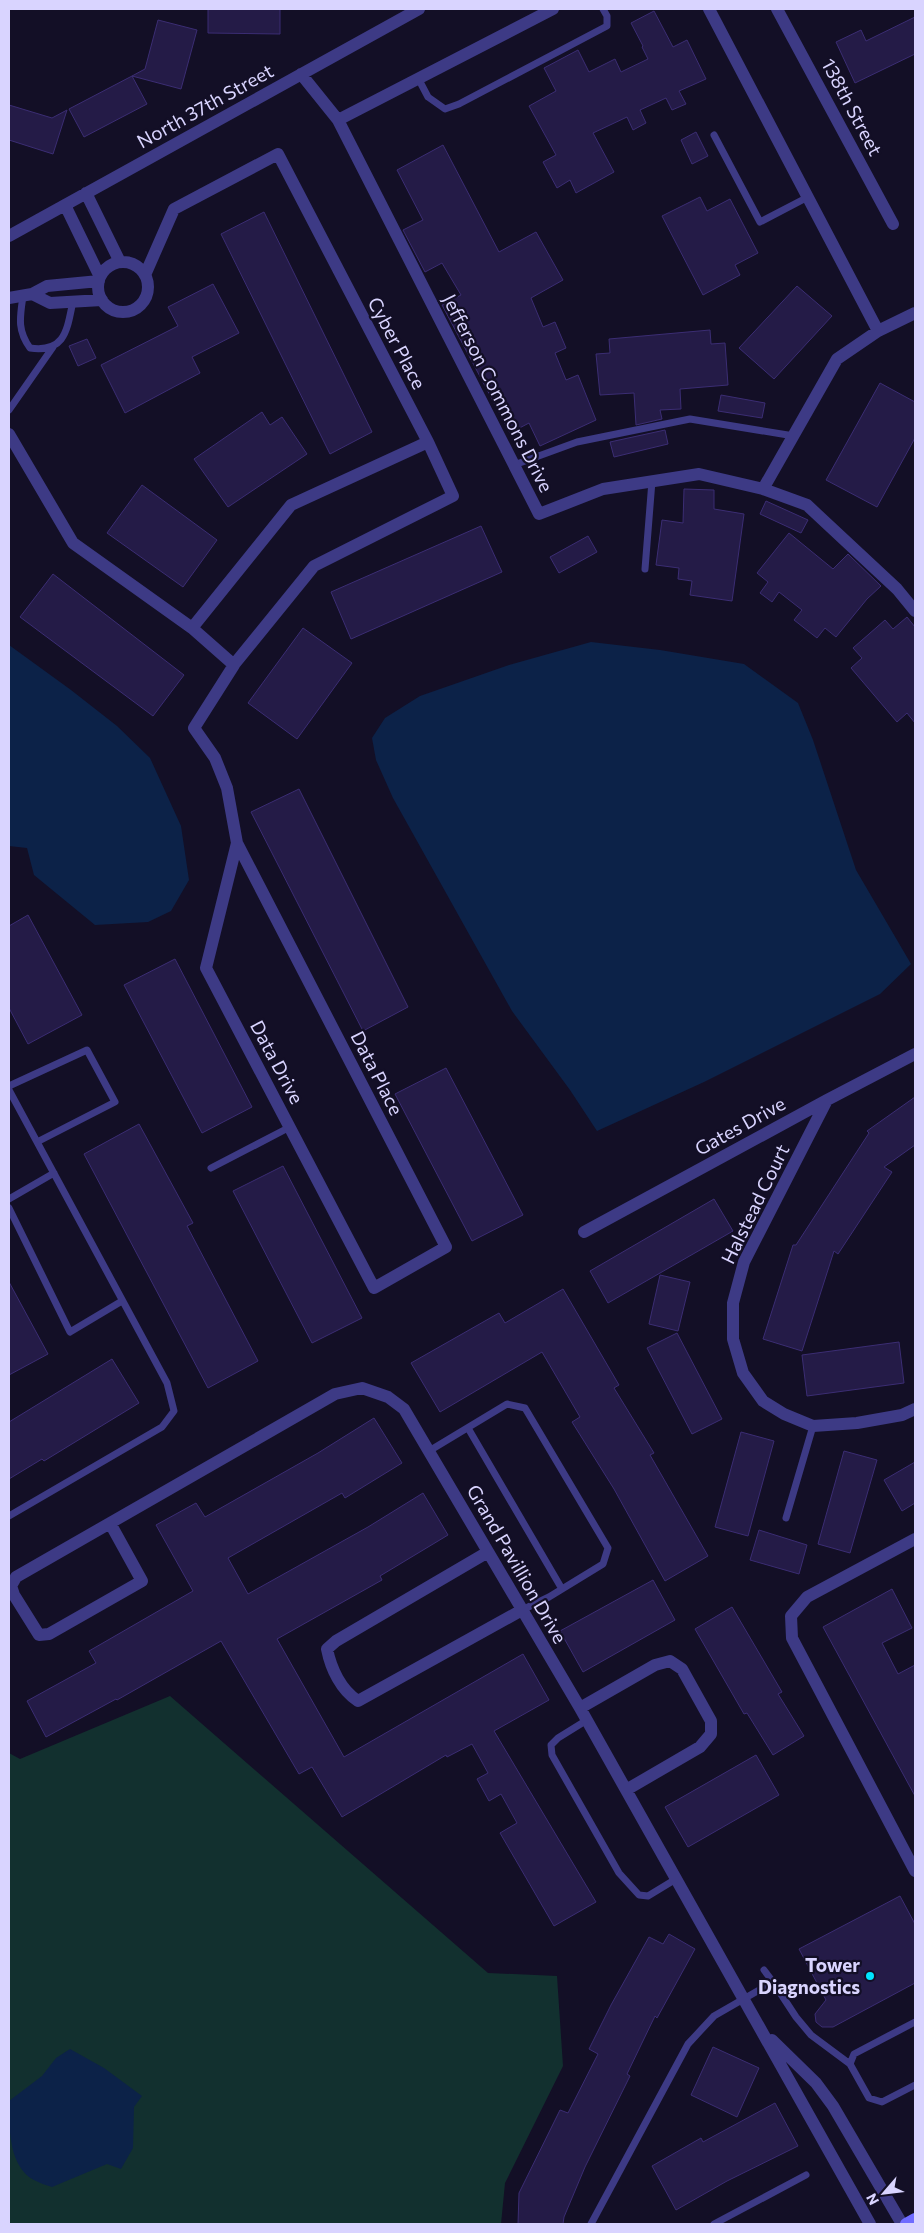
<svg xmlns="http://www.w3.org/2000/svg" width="924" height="2233" font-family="Commissioner,sans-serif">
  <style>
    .green { fill: #12302f }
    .water { fill: #0c2248 }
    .building { fill: #241b47; stroke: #3b2d73 }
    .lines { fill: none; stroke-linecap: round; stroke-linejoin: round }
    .service { stroke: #3d3a85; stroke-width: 7 }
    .minor { stroke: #3d3a85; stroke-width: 12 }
    .secondary { stroke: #6f6bff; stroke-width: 12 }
    .poi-dot { fill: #00e5ff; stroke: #130f26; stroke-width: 2 }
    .labels { text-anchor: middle; stroke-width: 4.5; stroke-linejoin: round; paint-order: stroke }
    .street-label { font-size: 19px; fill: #d9d4ff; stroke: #130f26 }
    .poi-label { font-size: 19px; font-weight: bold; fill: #d9d4ff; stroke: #130f26; text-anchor: end }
  </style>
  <rect width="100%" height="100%" fill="#130f26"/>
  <path class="green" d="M170 1696 488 1973 557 1976 563 2066 505 2183 501 2224H9V1753L20 1759Z"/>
  <path class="water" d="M591 642 660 650 744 664 798 703 813 740 856 870 911 964 880 994 704 1082 597 1131 570 1090 512 1011 393 798 376 760 372 738 385 718 420 696 509 665Z
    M9 645 71 690 117 726 150 758 181 826 189 880 171 911 148 922 95 925 34 875 27 848 9 846Z
    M70 2049 104 2068 142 2096 134 2107 133 2148 121 2169 107 2164 52 2187C46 2185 39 2183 34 2180 8 2166 9 2125 9 2101L42 2076 56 2058Z"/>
  <path class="building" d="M208 9H280V34L208 33Z
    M654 11 673 47 687 40 706 79 679 91 686 104 672 110 666 98 640 110 646 123 633 130 627 117 593 133 614 172 576 193 570 180 557 188 543 162 556 155 529 106 556 91 544 68 578 50 589 72 615 59 621 72 648 59 642 47 643 46 631 23Z
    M915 17V54L855 83 836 42 861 30 866 41Z
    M158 20 197 30 181 89 132 76 145 69Z
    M132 76 147 104 84 137 69 109Z
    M9 105 52 118 67 110 53 154 9 140Z
    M696 132 708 156 692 164 681 140Z
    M443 145 499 252 536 232 563 280 531 298 543 327 555 322 566 348 555 353 566 380 578 375 596 420 540 446 529 423 510 433 442 305 461 295 442 263 425 272 403 230 423 220 397 170Z
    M700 197 707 211 730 199 758 253 735 265 740 275 703 295 662 216Z
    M264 212 372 432 330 454 221 234Z
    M213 284 239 333 192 357 200 373 125 413 101 365 178 326 168 307Z
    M797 286 832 316 774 379 739 348Z
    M710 330 711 344 725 343 728 385 680 389 681 409 660 410 662 419 636 425 634 393 600 395 596 354 610 353 609 339Z
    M87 339 96 358 78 366 69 346Z
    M880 383 915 402V438L877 507 826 480Z
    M721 395 765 403 762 418 718 411Z
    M262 412 270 425 282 417 307 454 228 507 194 459Z
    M665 430 668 444 614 457 610 442Z
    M142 485 217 540 183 587 107 533Z
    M684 489 714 490V509L744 514 732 601 690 595 692 581 678 579 679 568 656 565 662 520 683 523Z
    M766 501 808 520 801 533 760 514Z
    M481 526 502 572 351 639 331 592Z
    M789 533 833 569 848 554 881 586 867 599 836 637 825 628 817 638 794 620 802 610 779 592 772 602 760 593 768 582 757 573Z
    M588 536 597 552 559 573 550 557Z
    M53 574 184 675 153 716 20 617Z
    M907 617 915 627V723L907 713 897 722 851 668 862 658 853 648 885 620 893 629Z
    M303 628 352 663 297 739 248 703Z
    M299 789 408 1007 363 1031 251 812Z
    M28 915 82 1015 28 1044 9 1008V926Z
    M175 959 252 1107 202 1133 124 985Z
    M446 1068 523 1215 472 1241 395 1094Z
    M915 1097V1145L884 1167 892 1172 838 1254 834 1251 802 1351 763 1339 793 1245H796L869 1133 867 1131Z
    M139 1124 193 1223 187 1226 258 1361 208 1388 84 1154Z
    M283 1166 362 1318 312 1343 233 1191Z
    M714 1199 733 1231 608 1303 590 1271Z
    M660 1275 690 1282 678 1331 649 1324Z
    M9 1282 48 1354 9 1375Z
    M563 1289 619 1385 614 1388 654 1453 650 1455 708 1556 665 1581 614 1489 572 1422 580 1417 542 1352 440 1412 411 1363 499 1313 505 1323Z
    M677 1333 722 1419 692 1434 647 1348Z
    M899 1342 904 1383 807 1396 802 1355Z
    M112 1359 139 1403 44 1461 42 1459 9 1479V1422Z
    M374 1418 402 1463 345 1498 342 1493 228 1558 248 1594 368 1527 423 1493 448 1535 380 1576 382 1580 277 1639 344 1757 523 1654 549 1700 494 1731 596 1902 554 1926 500 1833 517 1823 501 1794 489 1801 477 1779 488 1773 472 1744 447 1757 446 1755 342 1817 312 1767 299 1774 221 1641 117 1700 116 1699 46 1737 27 1701 96 1663 89 1651 193 1591 156 1525 196 1503 205 1517 318 1453Z
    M741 1432 774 1441 748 1536 715 1527Z
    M844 1451 877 1460 850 1553 818 1544Z
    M915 1462V1503L902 1511 884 1480Z
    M759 1530 807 1545 799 1574 750 1560Z
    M653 1580 675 1620 583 1672 560 1631Z
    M892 1589 912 1628 882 1643 898 1674 915 1665V1796L823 1627Z
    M732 1607 782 1692 778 1694 804 1736 773 1755 747 1713 744 1714 695 1629Z
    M756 1755 779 1795 688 1847 665 1807Z
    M900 1896 915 1924V1983L833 2027H822L816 2022 815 2014 826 2000 799 1949Z
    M669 1934 695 1949 657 2018 655 2016 627 2074 630 2076 585 2167 564 2217 563 2224H518L519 2193 560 2110 568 2113 598 2054 589 2049 611 2005 649 1937 663 1944Z
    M713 2047 759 2068 737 2117 691 2095Z
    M775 2103 798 2146 727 2181 676 2210 652 2166 701 2138 703 2142Z"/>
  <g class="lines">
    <path class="service" d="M418 78 428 97 445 109 459 104 607 26V16L603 9
      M714 135 760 222 808 197
      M23 296C20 317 17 330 30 348 66 353 67 329 73 301
      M9 410 53 347
      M514 465 577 442 690 419 794 436
      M645 569 652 481
      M9 1086 87 1050 115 1102 37 1142
      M9 1090 167 1383 174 1411 162 1427 9 1516
      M211 1168 290 1127
      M9 1199 54 1173
      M9 1208 70 1332 122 1301
      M468 1428 562 1589
      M429 1451 507 1404 525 1408 608 1548 603 1564 549 1597 522 1610
      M786 1518 813 1426
      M587 1720 558 1738 551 1745 552 1755 619 1873 639 1895 648 1896 676 1879
      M764 1970 773 1982
      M850 2064 854 2054 915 2022
      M591 2224 688 2044 714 2016 773 1982 796 2017 811 2035 850 2064 869 2098 882 2102 915 2085
      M714 2224 806 2175"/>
    <path class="minor" d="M709 9 878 331 915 313
      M777 9 893 224
      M301 74 338 120 539 514 603 489 699 474 763 489 807 505 897 589 915 611
      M338 120 553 9
      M86 193 120 262
      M65 205 100 277
      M9 236 419 9
      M98 287a25 25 0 1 1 50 0a25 25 0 1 1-50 0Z
      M145 275 174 209 278 154 428 442 291 505 192 628 234 665 194 728 215 758 227 788 237 843 446 1247 374 1288 206 968 237 843
      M32 294 50 303 102 300
      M9 298 32 294 47 286 99 281
      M9 434 73 543 192 628
      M763 489 837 359 878 331
      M232 667 314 566 453 496 428 442
      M827 1100 744 1262 733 1303V1339L743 1373 763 1401 784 1414 813 1426 857 1423 902 1415 915 1409
      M584 1232 827 1100 915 1054
      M110 1523 142 1581 49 1634 39 1635 14 1595 11 1586 16 1577 335 1394 362 1388 388 1397 404 1409 580 1708 870 2224
      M915 1539 807 1597 791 1616 792 1638 915 1871
      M488 1552 336 1641 327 1649C331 1669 341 1690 358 1701L522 1610
      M580 1708 655 1665 670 1661 682 1669 711 1721V1734L700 1747 626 1790
      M772 2040 816 2083 833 2106 902 2224"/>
    <path class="secondary" d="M906 2224 915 2219"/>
  </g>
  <circle class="poi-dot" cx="870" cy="1976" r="5"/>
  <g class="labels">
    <g class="street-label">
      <text transform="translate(205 106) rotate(-29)" y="7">North 37th Street</text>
      <text transform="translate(852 107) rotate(62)" y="7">138th Street</text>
      <text transform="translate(397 343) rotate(62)" y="7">Cyber Place</text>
      <text transform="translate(498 393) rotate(63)" y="7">Jefferson Commons Drive</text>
      <text transform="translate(277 1062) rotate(62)" y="7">Data Drive</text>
      <text transform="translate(377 1073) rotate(63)" y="7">Data Place</text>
      <text transform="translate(740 1126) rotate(-29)" y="7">Gates Drive</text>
      <text transform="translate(755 1204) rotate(-64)" y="7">Halstead Court</text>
      <text transform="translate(517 1564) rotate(60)" y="7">Grand Pavillion Drive</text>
    </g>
    <g class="poi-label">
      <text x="860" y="1972">Tower<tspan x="860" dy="22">Diagnostics</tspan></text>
    </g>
  </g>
  <rect width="924" height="2233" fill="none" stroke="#d9d4ff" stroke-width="20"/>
  <g transform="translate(884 2193) rotate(242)" stroke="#130f26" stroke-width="4" paint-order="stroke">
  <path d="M0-4L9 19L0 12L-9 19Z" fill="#d9d4ff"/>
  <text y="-8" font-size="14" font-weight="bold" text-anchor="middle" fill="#d9d4ff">N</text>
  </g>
</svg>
